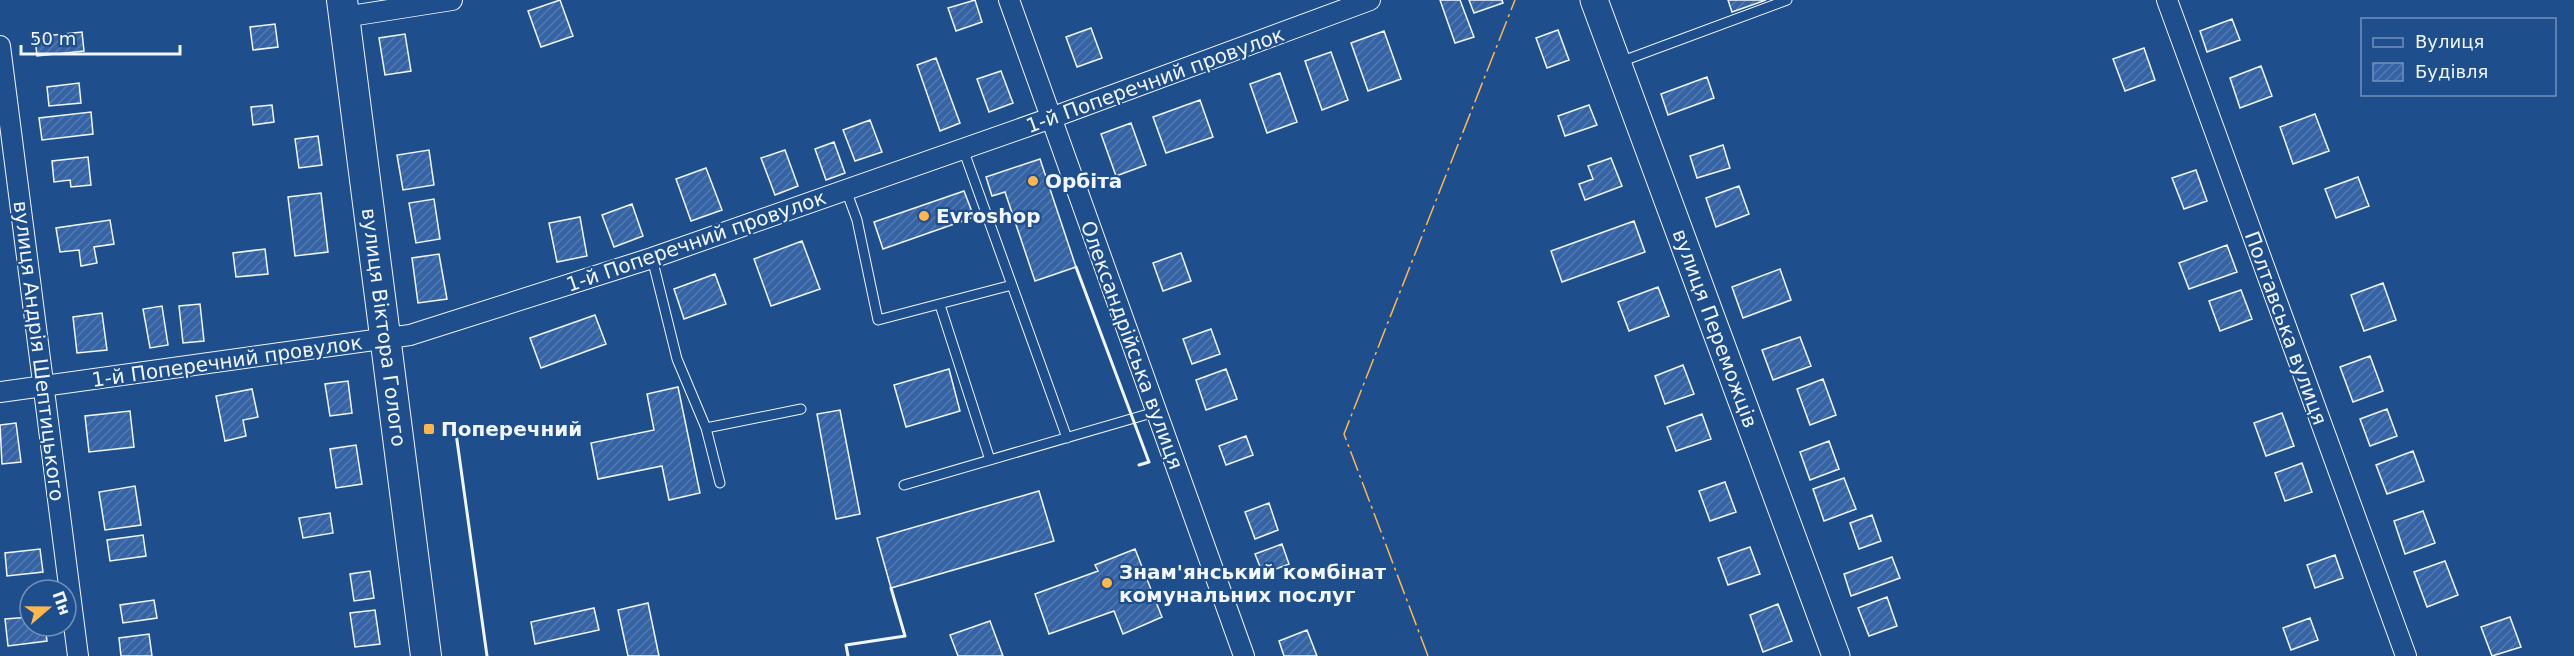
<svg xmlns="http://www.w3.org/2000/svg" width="2574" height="656" font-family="'DejaVu Sans',sans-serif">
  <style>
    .building { fill: url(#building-hatch); stroke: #f2f6ff; stroke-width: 1.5 }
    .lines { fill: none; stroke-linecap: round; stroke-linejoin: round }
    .lane-casing { stroke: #f2f6ff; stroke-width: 11 }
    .street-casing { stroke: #f2f6ff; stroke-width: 22 }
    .secondary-casing { stroke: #f2f6ff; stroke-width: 29 }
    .primary-casing { stroke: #f2f6ff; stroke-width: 32 }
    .lane { stroke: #1f4e8c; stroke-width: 9 }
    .street { stroke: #1f4e8c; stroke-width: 20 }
    .secondary { stroke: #1f4e8c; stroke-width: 27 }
    .primary { stroke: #1f4e8c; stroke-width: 30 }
    .wall { stroke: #f2f6ff; stroke-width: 3 }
    .power { stroke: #ffb74d; stroke-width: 1.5; stroke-dasharray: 21 4.5 3 4.5; stroke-linecap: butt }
    .poi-dot { fill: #ffb74d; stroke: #1f4e8c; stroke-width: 2 }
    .labels { text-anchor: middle; stroke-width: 4.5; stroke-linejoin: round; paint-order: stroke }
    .street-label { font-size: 20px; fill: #f2f6ff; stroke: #1f4e8c }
    .poi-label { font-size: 20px; font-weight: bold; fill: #f2f6ff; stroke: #1f4e8c; text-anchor: start }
  </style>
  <defs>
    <pattern id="building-hatch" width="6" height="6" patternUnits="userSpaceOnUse" patternTransform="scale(1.5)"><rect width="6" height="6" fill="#3563a3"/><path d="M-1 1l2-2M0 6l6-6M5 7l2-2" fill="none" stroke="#537ab1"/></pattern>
  </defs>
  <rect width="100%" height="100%" fill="#1f4e8c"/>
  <path class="building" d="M560 0 573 36 541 47 528 11Z
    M975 0 982 22 956 31 948 8Z
    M1440 0H1460L1474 37 1455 43Z
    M1469 0H1502L1503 3 1474 13Z
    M1728 0H1766L1732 12Z
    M2232 19 2240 40 2207 52 2200 31Z
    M275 24 278 47 253 50 250 27Z
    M1091 28 1102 58 1077 67 1066 37Z
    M1558 30 1569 60 1547 68 1536 38Z
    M1384 31 1401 79 1368 91 1351 43Z
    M82 32 84 51 37 56 35 37Z
    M405 34 411 71 385 75 379 38Z
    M2144 48 2155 80 2125 91 2113 59Z
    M1331 52 1348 100 1322 110 1305 61Z
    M936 58 960 123 940 131 917 65Z
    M2261 66 2272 96 2240 108 2230 78Z
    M1001 71 1013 103 989 112 977 79Z
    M1280 73 1297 122 1267 133 1250 84Z
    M1707 77 1714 98 1668 115 1661 94Z
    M79 83 81 103 49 106 47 87Z
    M1200 100 1213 137 1166 153 1153 117Z
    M272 105 274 122 253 125 251 107Z
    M1589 105 1597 125 1565 136 1558 116Z
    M91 112 93 134 42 140 39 118Z
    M2315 114 2329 151 2293 164 2280 127Z
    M870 120 882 152 855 161 843 130Z
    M1131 123 1146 165 1116 176 1101 134Z
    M318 136 322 165 299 168 295 139Z
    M834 142 845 173 826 180 815 149Z
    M1723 145 1730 168 1697 178 1690 156Z
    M429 150 434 185 403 190 397 155Z
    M785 150 798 186 775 195 761 158Z
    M88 157 91 185 71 187 70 180 54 182 52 161Z
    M1611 158 1622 186 1585 200 1579 184 1593 179 1588 166Z
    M1040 159 1076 267 1035 281 1005 192 992 196 986 177Z
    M706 168 722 210 691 221 676 179Z
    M2196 170 2207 201 2184 209 2172 178Z
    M2358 177 2369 206 2336 218 2325 189Z
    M1739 186 1749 214 1716 227 1706 198Z
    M964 191 974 217 883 249 874 222Z
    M321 193 328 252 295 256 288 197Z
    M434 199 440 239 416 243 409 203Z
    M632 204 643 236 614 247 602 215Z
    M580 217 587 256 557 262 549 223Z
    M110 220 114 244 94 247 97 263 81 266 79 250 60 252 56 228Z
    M1634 221 1645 252 1562 282 1551 251Z
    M802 241 820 289 771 306 754 259Z
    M2227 245 2237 272 2189 289 2179 263Z
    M265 249 268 274 236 277 233 253Z
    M1181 253 1191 281 1163 291 1153 263Z
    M439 254 447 299 418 303 412 258Z
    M1780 269 1791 300 1743 318 1732 287Z
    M715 274 726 304 684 319 674 289Z
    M2383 283 2396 320 2364 331 2351 295Z
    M1658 287 1669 316 1629 331 1618 302Z
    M2241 290 2252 319 2220 331 2209 301Z
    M200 304 204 341 183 343 179 306Z
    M162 306 168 345 150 348 143 309Z
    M102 313 107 350 77 353 73 317Z
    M595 315 606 344 541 368 530 338Z
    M1211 329 1220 354 1192 364 1183 339Z
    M1800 337 1811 366 1773 380 1762 350Z
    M2370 356 2383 391 2353 402 2340 367Z
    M1683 365 1694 394 1665 404 1655 376Z
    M949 369 960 411 906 427 894 385Z
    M1226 369 1237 399 1206 410 1196 380Z
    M1823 379 1836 415 1810 425 1797 389Z
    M348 381 352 413 330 416 325 384Z
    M678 387 700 493 669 500 662 466 598 479 591 443 654 430 647 394Z
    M252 389 258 417 243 420 246 436 225 441 216 396Z
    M2387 409 2397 436 2370 446 2360 419Z
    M840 410 860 514 836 519 817 414Z
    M130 411 134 447 89 452 85 416Z
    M2282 413 2294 446 2266 456 2254 423Z
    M1702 414 1711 439 1676 451 1667 427Z
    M16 423 21 462 2 464 0 425Z
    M1246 436 1253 455 1226 465 1219 446Z
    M1829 441 1839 469 1810 480 1800 452Z
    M356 445 362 484 336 488 330 449Z
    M2413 451 2424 481 2387 494 2376 465Z
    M2302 463 2312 492 2285 501 2275 473Z
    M1844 478 1856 509 1824 521 1813 489Z
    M1725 482 1736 512 1710 521 1699 491Z
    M135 486 141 525 105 530 99 492Z
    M1039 491 1054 541 891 588 877 538Z
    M1269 503 1278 530 1255 539 1245 512Z
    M2423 511 2435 543 2405 554 2394 521Z
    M330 513 333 533 303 538 299 518Z
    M1872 515 1881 541 1859 549 1850 523Z
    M143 535 146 556 110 561 107 540Z
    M1282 544 1289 564 1263 574 1255 554Z
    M1750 547 1760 574 1728 585 1718 558Z
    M40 549 43 572 7 576 5 553Z
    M1135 549 1162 617 1123 634 1114 611 1049 634 1035 594 1098 571 1095 565Z
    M2335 555 2343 578 2315 588 2307 565Z
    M1892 557 1900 578 1851 596 1844 574Z
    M2445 561 2458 595 2427 607 2414 572Z
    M370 571 374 598 354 601 350 574Z
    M1887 597 1897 626 1869 636 1858 608Z
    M154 600 157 618 123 623 120 605Z
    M648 603 659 656H628L618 610Z
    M1778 604 1792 641 1763 652 1750 615Z
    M594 608 599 630 535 644 531 622Z
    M375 610 380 644 355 647 350 613Z
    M30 617V626H45L47 641 8 646 5 619Z
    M2510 617 2521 647 2492 656 2481 627Z
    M2310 618 2318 640 2291 650 2283 628Z
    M990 621 1003 656H958L950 635Z
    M1307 630 1317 656H1284L1279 641Z
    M149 634 152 656H121L119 638Z"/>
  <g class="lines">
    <g class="lane-casing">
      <path id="lane" d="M1620 62 1787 0
        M963 149 1067 438
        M846 190 857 220 878 320 1012 285
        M652 258 677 359 706 428 720 483
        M940 305 990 460
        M706 428 801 409
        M904 485 1155 412"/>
    </g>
    <g class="street-casing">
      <path id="street" d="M1009 0 1244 656
        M2167 0 2406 656
        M344 17 452 0
        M0 46 78 656
        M0 392 410 335 652 258 1051 118 1370 0"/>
    </g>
    <g class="secondary-casing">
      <g id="secondary">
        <path id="s1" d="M1594 0 1836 656"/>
      </g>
    </g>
    <g class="primary-casing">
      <g id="primary">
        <path id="s2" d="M342 0 426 656"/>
      </g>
    </g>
    <use href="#lane" class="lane"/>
    <use href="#street" class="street"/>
    <use href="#secondary" class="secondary"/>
    <use href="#primary" class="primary"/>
    <path class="wall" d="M1076 267 1149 462 1139 465
      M455 426 487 656
      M848 656 846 645 905 636 891 588"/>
    <path class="power" d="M1428 656 1344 434 1515 0"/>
  </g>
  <g class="poi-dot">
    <circle cx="1033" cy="181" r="6"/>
    <circle cx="924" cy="216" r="6"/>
    <rect x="423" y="423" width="12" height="12" rx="3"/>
    <circle cx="1107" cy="583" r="6"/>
  </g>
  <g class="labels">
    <g class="street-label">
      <text transform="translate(1155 80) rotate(-20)" y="7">1-й Поперечний провулок</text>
      <text transform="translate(696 241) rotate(-19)" y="7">1-й Поперечний провулок</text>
      <text dy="7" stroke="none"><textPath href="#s2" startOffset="330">вулиця Віктора Голого</textPath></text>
      <text dy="7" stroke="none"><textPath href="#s1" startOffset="350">вулиця Переможців</textPath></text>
      <text transform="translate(2286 328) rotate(70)" y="7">Полтавська вулиця</text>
      <text transform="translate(1132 345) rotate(70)" y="7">Олександрійська вулиця</text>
      <text transform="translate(39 351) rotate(83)" y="7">вулиця Андрія Шептицького</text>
      <text transform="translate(227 361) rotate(-8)" y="7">1-й Поперечний провулок</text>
    </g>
    <g class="poi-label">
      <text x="1045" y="188">Орбіта</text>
      <text x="936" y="223">Evroshop</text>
      <text x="441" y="436">Поперечний</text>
      <text x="1119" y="579">Знам'янський комбінат<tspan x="1119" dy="23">комунальних послуг</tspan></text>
    </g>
  </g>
  <rect x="2361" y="18" width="195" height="78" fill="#1f4e8c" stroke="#7391ba" stroke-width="1.5"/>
  <rect x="2373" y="38" width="30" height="9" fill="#1f4e8c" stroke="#7391ba" stroke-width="1.5"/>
  <text x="2415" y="48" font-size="18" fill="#f2f6ff">Вулиця</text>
  <rect x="2373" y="63" width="30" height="18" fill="url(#building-hatch)" stroke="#7391ba" stroke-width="1.5"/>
  <text x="2415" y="78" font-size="18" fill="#f2f6ff">Будівля</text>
  <g transform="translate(48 608) rotate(70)"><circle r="28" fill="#1f4e8c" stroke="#7391ba" stroke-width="1.5"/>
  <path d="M0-4.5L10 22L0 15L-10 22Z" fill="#ffb74d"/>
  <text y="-9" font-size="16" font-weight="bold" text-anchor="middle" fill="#f2f6ff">Пн</text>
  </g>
  <path d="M21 45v9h159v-9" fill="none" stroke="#f2f6ff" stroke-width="3"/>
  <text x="30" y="45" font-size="18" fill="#f2f6ff" stroke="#1f4e8c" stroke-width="4.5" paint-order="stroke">50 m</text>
</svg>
